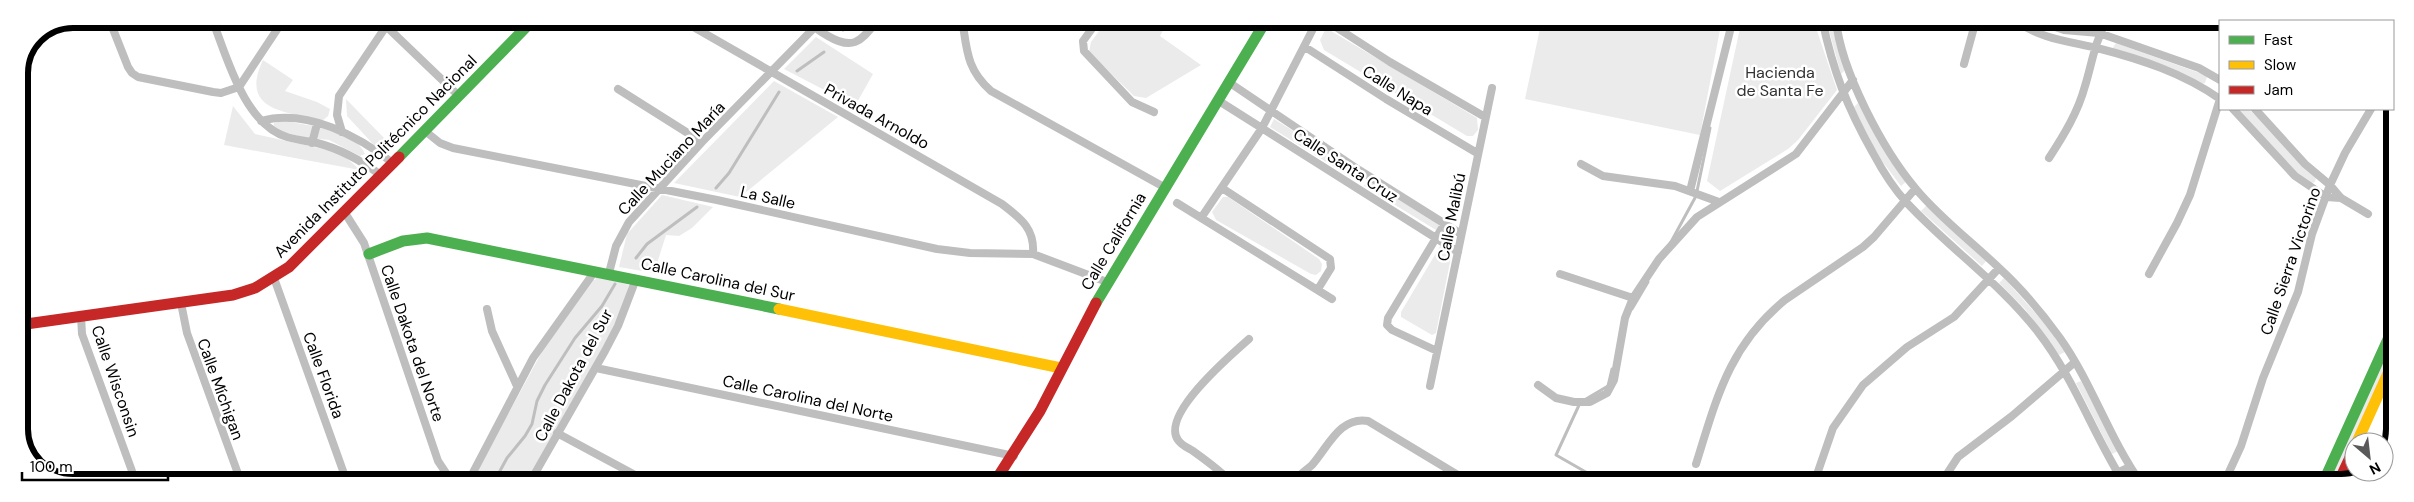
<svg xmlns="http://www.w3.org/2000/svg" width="2414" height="502" font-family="'DM Sans',sans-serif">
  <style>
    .green { fill: #ebebeb }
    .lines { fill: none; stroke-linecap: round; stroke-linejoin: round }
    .stream { stroke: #bebebe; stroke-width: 3 }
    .street { stroke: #bebebe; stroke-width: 8 }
    .fast { stroke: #4caf50; stroke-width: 11 }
    .slow { stroke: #ffc107; stroke-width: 11 }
    .jam { stroke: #c62828; stroke-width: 11 }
    .labels { text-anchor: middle; stroke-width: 5; stroke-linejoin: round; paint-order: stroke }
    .park-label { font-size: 16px; fill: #323232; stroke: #fff }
    .street-label { font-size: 16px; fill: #000; stroke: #fff }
    .rim { fill: none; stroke: #000; stroke-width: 6 }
  </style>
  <rect width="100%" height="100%" fill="#fff"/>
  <path class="green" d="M1108 19H1169L1160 36 1201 65 1146 98 1134 96 1089 52 1091 42Z
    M1542 19H1722L1700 135 1525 99Z
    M1742 19H1813L1837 90 1798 140 1788 149 1720 191 1707 181Z
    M1826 20H1832L1846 69 1841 74Z
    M1326 28 1477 118 1478 130 1473 136H1467L1324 50 1320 40Z
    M816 37 873 74 855 106 784 69Z
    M2116 43 2205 75 2207 77 2205 83 2202 84 2112 49Z
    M263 60 293 80 285 91 317 102 330 109 328 116 322 121C285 111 239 111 263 60Z
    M774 81 838 117 740 197 674 183Z
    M346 99 387 141 380 149 373 144 347 116Z
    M1859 102 1907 181 1901 186 1882 161 1853 108Z
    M233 106 255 134 341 153 360 170 224 145Z
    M2237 109H2249L2316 177 2315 182 2309 184 2297 174Z
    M1274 119 1345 163 1341 171 1270 127Z
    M284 121C306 125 356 130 365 154L360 156 329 140 302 137 273 129 274 123Z
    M1369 177 1453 232 1449 235 1441 233 1364 186Z
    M662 195 713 207 692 228 679 236 666 235 654 273 619 267 627 234Z
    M1223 197H1228L1319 259 1322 264 1321 271 1316 275 1311 274 1216 220 1212 212Z
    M1928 204 1987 260 1982 266 1921 211Z
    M1442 243 1452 252 1436 333 1432 335 1401 317V312Z
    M597 276 629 285 621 316 598 360 525 482H476V473L549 339 590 280H595Z
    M2004 278 2046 325 2065 352 2059 355 2025 309 1999 283Z
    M2394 336V351L2335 483H2328Z
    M2081 381 2118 451 2112 454 2076 383Z"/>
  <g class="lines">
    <path class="stream" d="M843 30 857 19
      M797 71 824 52
      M716 188 729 173 779 92
      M1671 242 1696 196 1710 128
      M636 258 647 244 697 207
      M1632 309 1648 282
      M1586 399 1608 386 1612 369
      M1580 403 1556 455 1605 483
      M495 480 507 458 525 436 532 424 537 401 545 385 575 338 602 306 615 284"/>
    <path class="street" d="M109 19 128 67 132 73 138 77 213 92 221 93 239 87
      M212 19C227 57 244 124 287 137 297 140 307 141 317 143 341 149 362 161 382 176
      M512 19 523 30
      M807 19C813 27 819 31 828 36 855 52 862 39 879 19
      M962 19C967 49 966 69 991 91L1164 187
      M1099 19 1083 41 1084 51 1132 102 1154 112
      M1822 19C1833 71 1847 107 1873 153 1882 170 1893 188 1907 203 1949 248 2000 283 2038 332 2074 378 2093 434 2124 483
      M1836 20C1841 71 1883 150 1916 189 1940 218 1971 241 1998 267 2021 288 2042 313 2060 338 2092 383 2109 438 2141 483
      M2015 20C2040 39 2067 41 2097 48 2140 59 2183 73 2220 99
      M2035 20 2064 30 2099 33 2199 68 2220 80
      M683 21 1002 204C1020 218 1035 228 1033 254
      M2276 21 2277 20
      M386 26 459 96
      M1305 47 1386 99 1477 153
      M23 62 27 81
      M1964 64 1976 20
      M2393 76 2395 73
      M1230 83 1359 170 1461 234
      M239 87 284 19
      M618 89 702 142
      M1219 101 1458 252
      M2233 109 2295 176 2326 197 2341 198
      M2255 109 2305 164 2330 185 2341 198 2368 214
      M261 121C306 108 359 136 394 164
      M425 131 440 143 453 148 717 200 937 249 970 253 1033 254 1107 282
      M342 132 337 115 339 96 391 19
      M312 143 317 124
      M2049 158C2064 135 2078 112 2085 86 2092 63 2095 41 2107 20
      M1581 164 1603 176 1675 186 1719 202
      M1222 188 1330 259 1331 268 1318 289
      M1690 191 1733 19
      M1177 203 1332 299
      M345 213 364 243 438 461 452 482
      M1201 218 1262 128 1315 25 1328 22 1390 62 1485 117
      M609 273 616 246 629 222 702 142 814 28
      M1560 274 1633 298
      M2149 274 2177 223 2190 195 2220 99
      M274 278 347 482
      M181 303 187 333 241 482
      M487 309 492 331 517 386
      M81 316 82 334 136 482
      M1437 351 1392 330 1387 325 1388 318 1445 223
      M596 368 1014 456
      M1538 385 1556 398 1574 402H1590L1607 393 1614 380 1625 318 1633 298 1659 259 1697 217 1796 154 1853 80
      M1430 386 1492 88
      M557 433 650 483
      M1696 464C1717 397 1729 346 1785 300L1863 247 1874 237 1915 189
      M468 482 533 358 595 271
      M530 482 605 351 618 326 636 279
      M1232 483C1221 471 1207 461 1193 451 1188 448 1181 445 1178 440 1160 415 1232 354 1249 339
      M1290 483C1297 477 1305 471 1312 465 1328 447 1340 416 1368 421L1471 483
      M1814 483 1833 428 1863 385 1907 347 1954 317 1999 268
      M1941 483 1958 457 2012 416 2075 362
      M2103 483 2108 477 2130 467
      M2224 483 2241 446 2263 378 2298 292 2312 234 2330 185 2345 153 2371 109"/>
    <path class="fast" d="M399 157 534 19
      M369 254 403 241 427 238 779 309
      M1096 303 1267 19
      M2323 483 2394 326"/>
    <path class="slow" d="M779 309 1061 368
      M2357 442 2394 360"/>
    <path class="jam" d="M19 325 233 295 255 288 289 267 399 157
      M994 483 1040 411 1096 303
      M2338 483 2354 449"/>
  </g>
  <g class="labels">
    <g class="park-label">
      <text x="1780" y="78">Hacienda<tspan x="1780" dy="18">de Santa Fe</tspan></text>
    </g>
    <g class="street-label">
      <text transform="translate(1398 90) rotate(32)" y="6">Calle Napa</text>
      <text transform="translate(877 116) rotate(29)" y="6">Privada Arnoldo</text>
      <text transform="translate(375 156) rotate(-45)" y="6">Avenida Instituto Politécnico Nacional</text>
      <text transform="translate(671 158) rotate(-47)" y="6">Calle Muciano María</text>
      <text transform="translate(1346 165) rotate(33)" y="6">Calle Santa Cruz</text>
      <text transform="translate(768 197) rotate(13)" y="6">La Salle</text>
      <text transform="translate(1451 217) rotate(-79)" y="6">Calle Malibú</text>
      <text transform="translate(1113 241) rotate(-59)" y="6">Calle California</text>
      <text transform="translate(2290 261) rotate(-71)" y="6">Calle Sierra Victorino</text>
      <text transform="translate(718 279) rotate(12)" y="6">Calle Carolina del Sur</text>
      <text transform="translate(413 343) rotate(71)" y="6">Calle Dakota del Norte</text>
      <text transform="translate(324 375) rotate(70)" y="6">Calle Florida</text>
      <text transform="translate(573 375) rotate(-62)" y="6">Calle Dakota del Sur</text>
      <text transform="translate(116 381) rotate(71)" y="6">Calle Wisconsin</text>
      <text transform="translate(221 389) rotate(70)" y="6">Calle Míchigan</text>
      <text transform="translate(808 398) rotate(12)" y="6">Calle Carolina del Norte</text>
    </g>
  </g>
  <path d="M0 0H2414V502H0ZM73 28H2341A45 45 0 0 1 2386 73V429A45 45 0 0 1 2341 474H73A45 45 0 0 1 28 429V73A45 45 0 0 1 73 28Z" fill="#fff" fill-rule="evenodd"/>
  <path class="rim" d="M73 28H2341A45 45 0 0 1 2386 73V429A45 45 0 0 1 2341 474H73A45 45 0 0 1 28 429V73A45 45 0 0 1 73 28Z"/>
  <rect x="2219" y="20" width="175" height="90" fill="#ffffff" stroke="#999999"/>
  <rect x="2229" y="36" width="25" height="8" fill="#4caf50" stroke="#999999"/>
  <text x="2264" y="45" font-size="15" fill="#000000">Fast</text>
  <rect x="2229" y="61" width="25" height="8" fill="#ffc107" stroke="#999999"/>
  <text x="2264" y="70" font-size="15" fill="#000000">Slow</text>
  <rect x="2229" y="86" width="25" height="8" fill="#c62828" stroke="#999999"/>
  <text x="2264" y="95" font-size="15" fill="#000000">Jam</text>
  <g transform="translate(2369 457) rotate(152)"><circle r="24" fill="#ffffff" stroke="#999999"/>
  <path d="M0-4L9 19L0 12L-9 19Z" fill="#595959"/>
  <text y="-8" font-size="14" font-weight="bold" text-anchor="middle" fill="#000000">N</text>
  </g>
  <path d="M22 472v8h146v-8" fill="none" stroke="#000000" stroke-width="2.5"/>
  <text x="30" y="472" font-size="15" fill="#000000" stroke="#ffffff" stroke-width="4" paint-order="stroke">100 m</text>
</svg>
